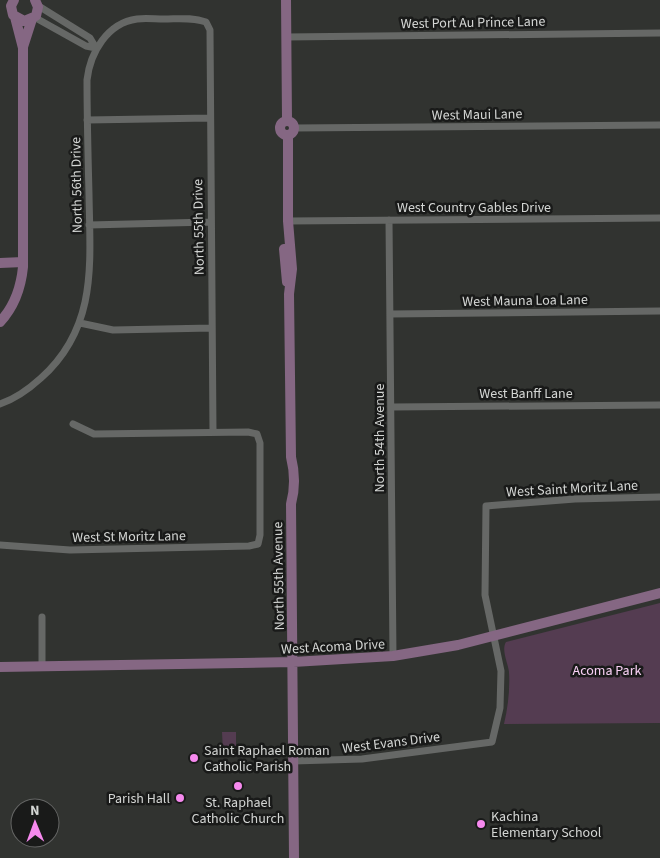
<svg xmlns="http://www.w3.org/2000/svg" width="660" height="858" font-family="'Source Sans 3',sans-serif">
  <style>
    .green { fill: #543c51 }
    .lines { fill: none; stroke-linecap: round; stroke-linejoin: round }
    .street { stroke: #666866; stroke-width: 7 }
    .secondary { stroke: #856783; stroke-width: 10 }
    .poi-dot { fill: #f689ee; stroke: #191a19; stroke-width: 2 }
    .labels { text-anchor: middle; stroke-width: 5; stroke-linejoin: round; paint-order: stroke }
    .street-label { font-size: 14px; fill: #d4d6d4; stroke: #191a19 }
    .park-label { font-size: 14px; fill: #f9d0f5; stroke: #191a19 }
    .poi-label { font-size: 14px; fill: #d4d6d4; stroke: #191a19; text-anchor: start }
  </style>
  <rect width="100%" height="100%" fill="#313330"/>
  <path class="green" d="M660 603V723L504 724C508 707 510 690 509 672 508 663 501 650 506 642Z
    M222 732H236V751L223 752Z"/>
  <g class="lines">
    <path class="street" d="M37 5 90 38 96 48
      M34 17 86 46 96 48
      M286 37 660 33
      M87 120 210 118
      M295 128 660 125
      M389 220 393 656
      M288 221 660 218
      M89 225 210 222
      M390 314 660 311
      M80 323 113 330 212 328
      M0 404C15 399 30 388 41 378 98 327 90 263 89 194 88 156 87 118 87 80 90 53 107 23 137 19 145 18 155 19 164 19 178 19 192 17 206 22L210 30 213 432
      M392 407 660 405
      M0 545 70 550 249 546 258 544 260 535V443L257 434 248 432 94 434 73 424
      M42 617V666
      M293 761 362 759 492 742 500 708 501 671 485 595 486 506 575 499 660 497"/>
    <path class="secondary" d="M14 0 11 6 13 15 24 21 36 16 38 7 35 0
      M286 0 287 120
      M23 47 32 19
      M280 128a7 7 0 1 1 14 0a7 7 0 1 1-14 0Z
      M288 135V221L292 269 289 294 291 457C295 473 295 489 291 504L294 858
      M284 249 287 282
      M0 263 23 262
      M0 322C14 307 21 287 23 267V48L15 17
      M0 667 293 662 393 656 458 645 660 593"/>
  </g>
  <g class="poi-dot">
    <circle cx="194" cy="758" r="5"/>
    <circle cx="238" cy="786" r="5"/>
    <circle cx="180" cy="798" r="5"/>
    <circle cx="481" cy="824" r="5"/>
  </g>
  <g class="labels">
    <g class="street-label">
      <text transform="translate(473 22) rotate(-1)" y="5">West Port Au Prince Lane</text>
      <text transform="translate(477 114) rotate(-1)" y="5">West Maui Lane</text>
      <text transform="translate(76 185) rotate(-91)" y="5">North 56th Drive</text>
      <text x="474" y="212">West Country Gables Drive</text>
      <text transform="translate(198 227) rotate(-91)" y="5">North 55th Drive</text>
      <text transform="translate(525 300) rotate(-1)" y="5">West Mauna Loa Lane</text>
      <text x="526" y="398">West Banff Lane</text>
      <text transform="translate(379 438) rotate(-90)" y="5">North 54th Avenue</text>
      <text transform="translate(572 488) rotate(-3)" y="5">West Saint Moritz Lane</text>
      <text transform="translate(129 536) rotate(-1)" y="5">West St Moritz Lane</text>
      <text transform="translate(278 576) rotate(-91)" y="5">North 55th Avenue</text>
      <text transform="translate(333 646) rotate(-3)" y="5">West Acoma Drive</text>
      <text transform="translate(391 742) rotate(-7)" y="5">West Evans Drive</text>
    </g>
    <g class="park-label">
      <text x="607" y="675">Acoma Park</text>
    </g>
    <g class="poi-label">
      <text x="204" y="755">Saint Raphael Roman<tspan x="204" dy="16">Catholic Parish</tspan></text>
      <text x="170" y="803" text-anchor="end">Parish Hall</text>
      <text x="238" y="807" text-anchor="middle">St. Raphael<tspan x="238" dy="16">Catholic Church</tspan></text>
      <text x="491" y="821">Kachina<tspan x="491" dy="16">Elementary School</tspan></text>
    </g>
  </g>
  <g transform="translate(35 823) rotate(359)"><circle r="24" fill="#191a19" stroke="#646564"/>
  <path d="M0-4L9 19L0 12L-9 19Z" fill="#f689ee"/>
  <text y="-8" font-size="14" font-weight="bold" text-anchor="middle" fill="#d4d6d4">N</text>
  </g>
</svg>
